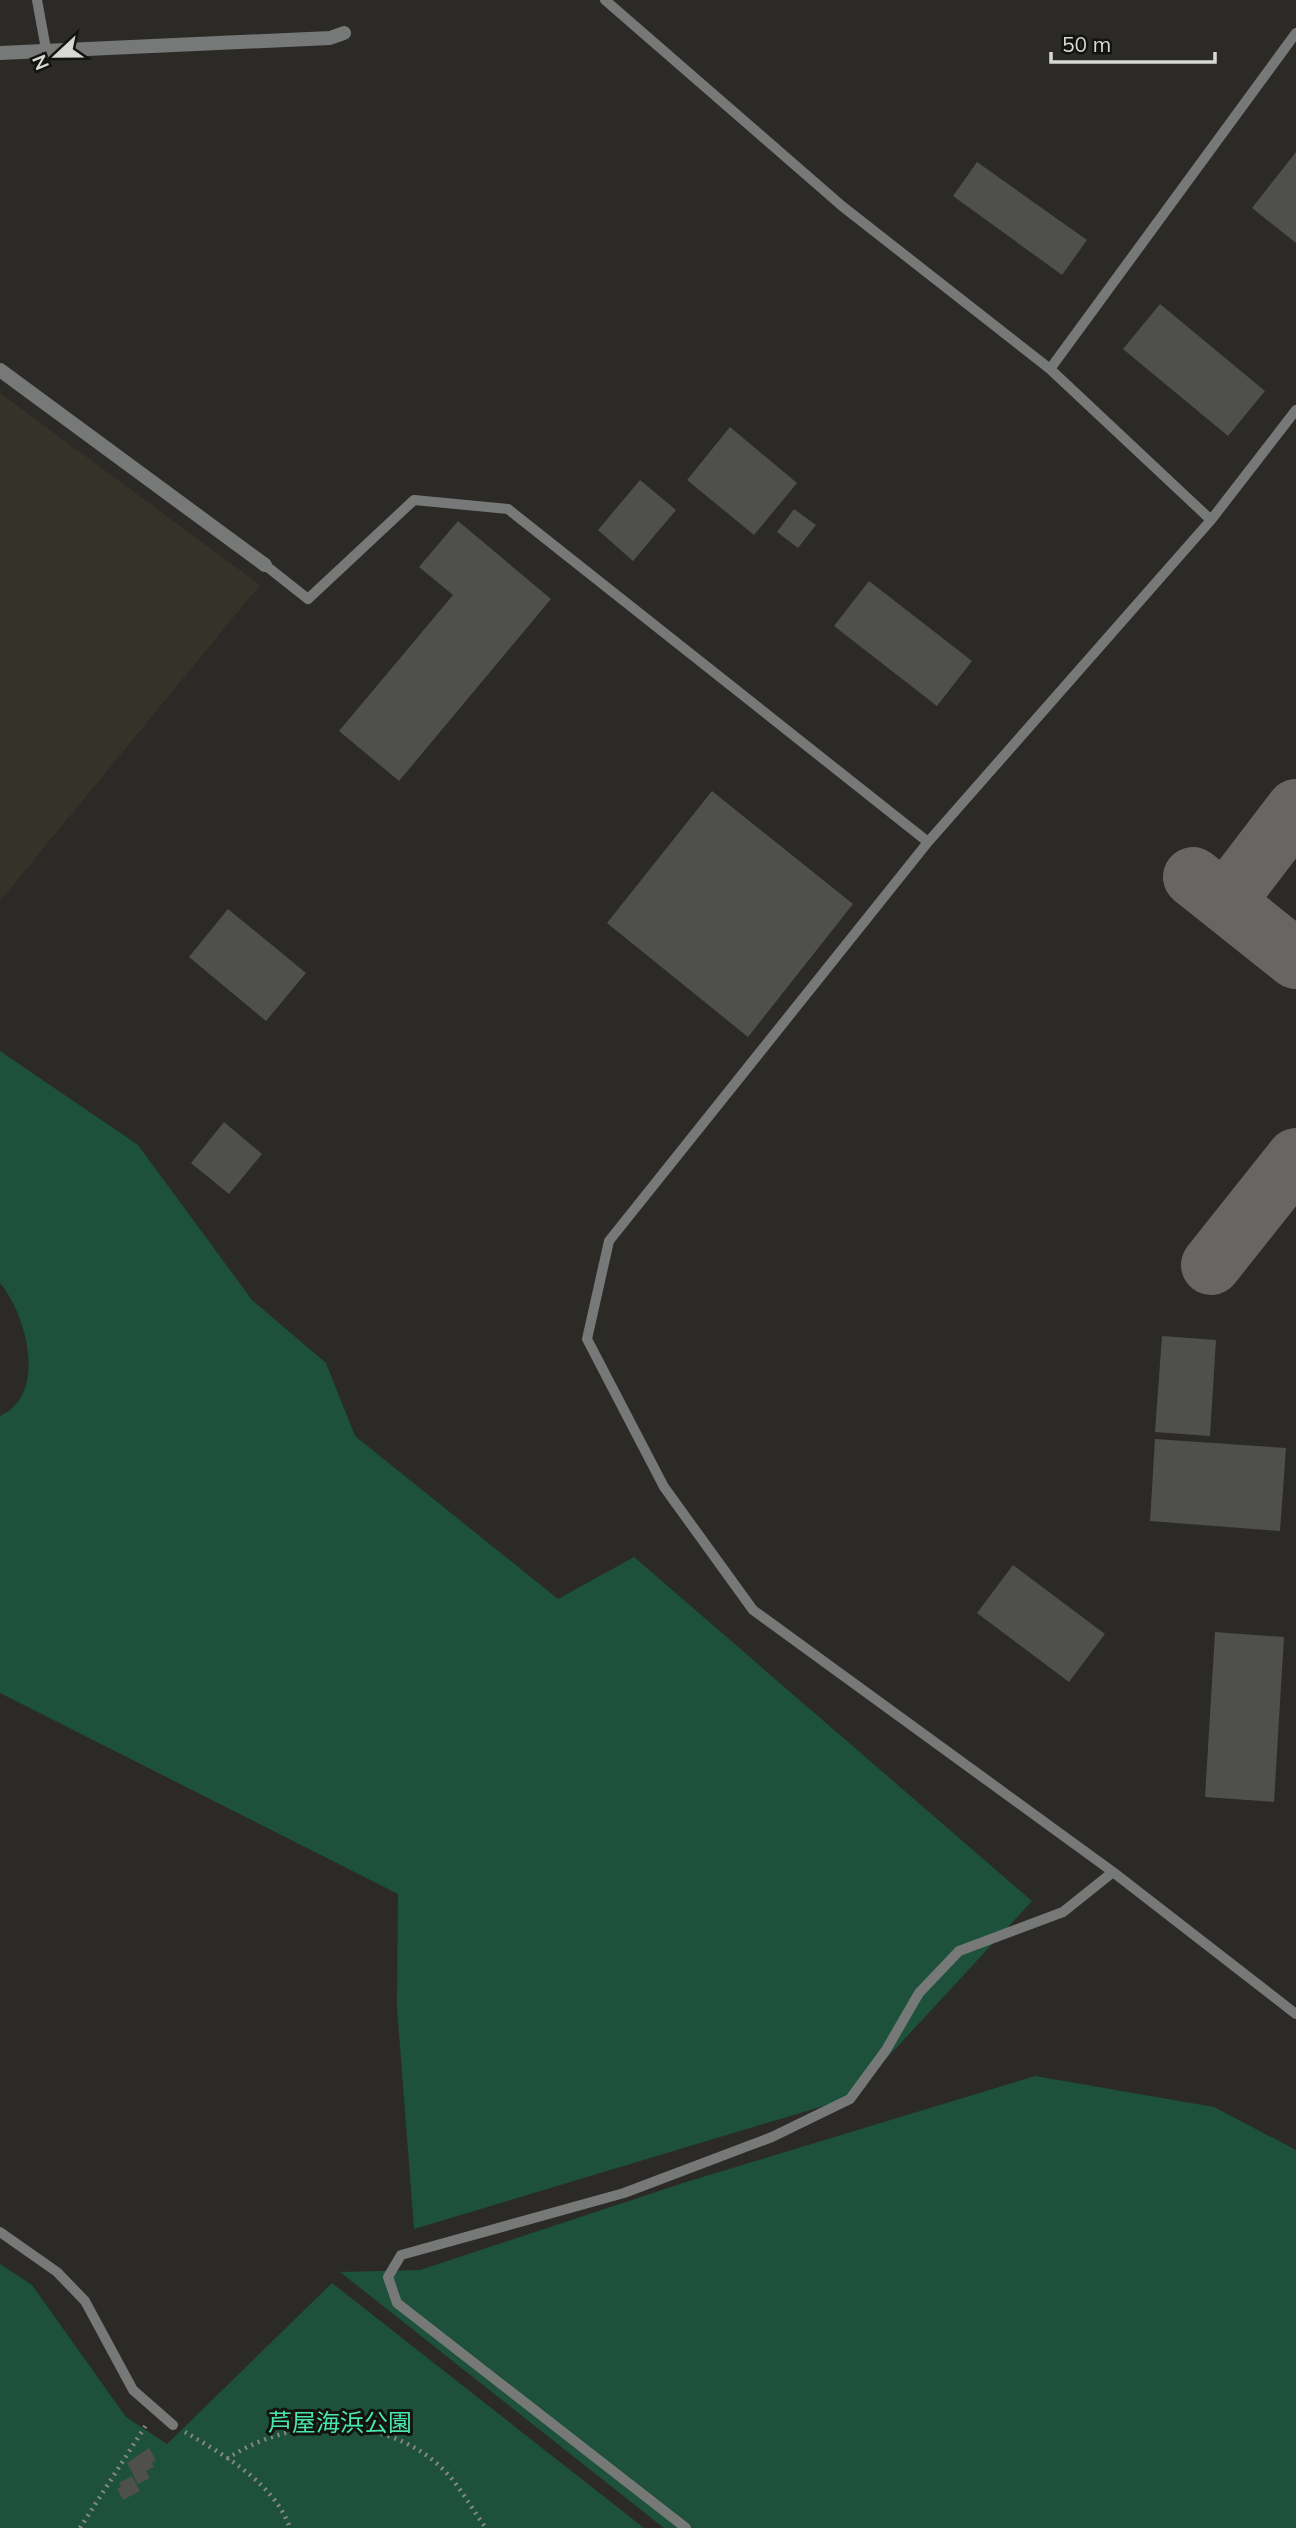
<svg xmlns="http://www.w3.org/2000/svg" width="1296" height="2528" font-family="Mulish,'Noto Sans JP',sans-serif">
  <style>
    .built { fill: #353229 }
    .green { fill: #1d513c }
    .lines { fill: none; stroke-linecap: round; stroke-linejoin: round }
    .taxiway { stroke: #676664; stroke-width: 60 }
    .building { fill: #4f4f4b }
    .path { stroke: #868683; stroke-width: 4.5; stroke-dasharray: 2 5; stroke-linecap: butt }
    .service { stroke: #777978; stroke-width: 10 }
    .minor { stroke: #777978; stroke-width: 14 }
    .labels { text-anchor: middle; stroke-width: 6; stroke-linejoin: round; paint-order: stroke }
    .park-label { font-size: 24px; fill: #48e7ac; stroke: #131311 }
  </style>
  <rect width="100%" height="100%" fill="#2b2a27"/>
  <path class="built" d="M0 393 260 585 0 901Z"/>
  <path class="green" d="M0 1051 138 1145 252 1300 326 1363 355 1436 558 1599 634 1557 1032 1901 850 2098 414 2229 397 2007 398 1894 0 1693V1416C48 1395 27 1315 0 1283Z
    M1035 2076 1214 2107 1296 2150V2528H664L340 2272 420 2270 683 2183Z
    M0 2264 32 2285 126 2417 167 2444 332 2283 644 2528H0Z"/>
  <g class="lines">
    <path class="taxiway" d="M1193 877 1296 959
      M1225 902 1296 809
      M1211 1265 1296 1158"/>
  </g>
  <path class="building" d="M1296 152V243L1252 208Z
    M977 162 1087 240 1062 275 953 196Z
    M1160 304 1265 391 1228 436 1123 349Z
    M730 427 797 483 754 535 687 480Z
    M640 480 676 510 633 561 598 530Z
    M794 509 816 525 798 548 777 532Z
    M458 521 551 599 399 781 339 731 453 595 419 567Z
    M869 581 972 661 937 706 834 626Z
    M712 791 853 904 748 1037 607 923Z
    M228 909 306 973 266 1021 189 957Z
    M224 1122 262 1154 229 1194 191 1163Z
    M1162 1336 1216 1340 1210 1436 1155 1432Z
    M1155 1439 1286 1448 1280 1531 1150 1521Z
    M1013 1565 1105 1634 1069 1682 977 1613Z
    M1215 1632 1284 1637 1274 1802 1205 1797Z
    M149 2448 156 2460 152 2463 154 2467 146 2471 150 2478 138 2484 127 2463Z
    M132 2476 140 2491 123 2500 117 2489 121 2487 119 2483Z"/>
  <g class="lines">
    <path class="path" d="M185 2432C224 2455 274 2483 290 2528
      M227 2459C293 2414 397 2413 452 2479 464 2494 474 2512 486 2528
      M80 2528 148 2422"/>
    <path class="service" d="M37 0 46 49
      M605 0 842 206 1050 369 1211 520
      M1050 369 1296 33
      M1296 410 1211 520 928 842 609 1241 587 1339 664 1487 753 1610 1113 1872 1296 2014
      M265 565 308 599 414 500 508 509 928 842
      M0 2232 57 2272 85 2301 133 2390 173 2425
      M686 2528 397 2303 388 2277 401 2255 624 2193 772 2137 850 2099 886 2050 919 1993 959 1951 1063 1912 1113 1872"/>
    <path class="minor" d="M0 53 330 38 344 33
      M0 370 265 565"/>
  </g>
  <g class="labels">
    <g class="park-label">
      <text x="340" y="2431">芦屋海浜公園</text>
    </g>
  </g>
  <g transform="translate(56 56) rotate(248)" stroke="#131311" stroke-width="5" paint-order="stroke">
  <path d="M0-5L12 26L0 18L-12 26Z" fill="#d8d8d5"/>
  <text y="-10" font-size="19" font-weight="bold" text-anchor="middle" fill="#d8d8d5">N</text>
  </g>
  <path d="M1051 52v10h164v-10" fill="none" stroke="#d8d8d5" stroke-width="3.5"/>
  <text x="1062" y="52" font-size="21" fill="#d8d8d5" stroke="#131311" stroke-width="5" paint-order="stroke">50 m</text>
</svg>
